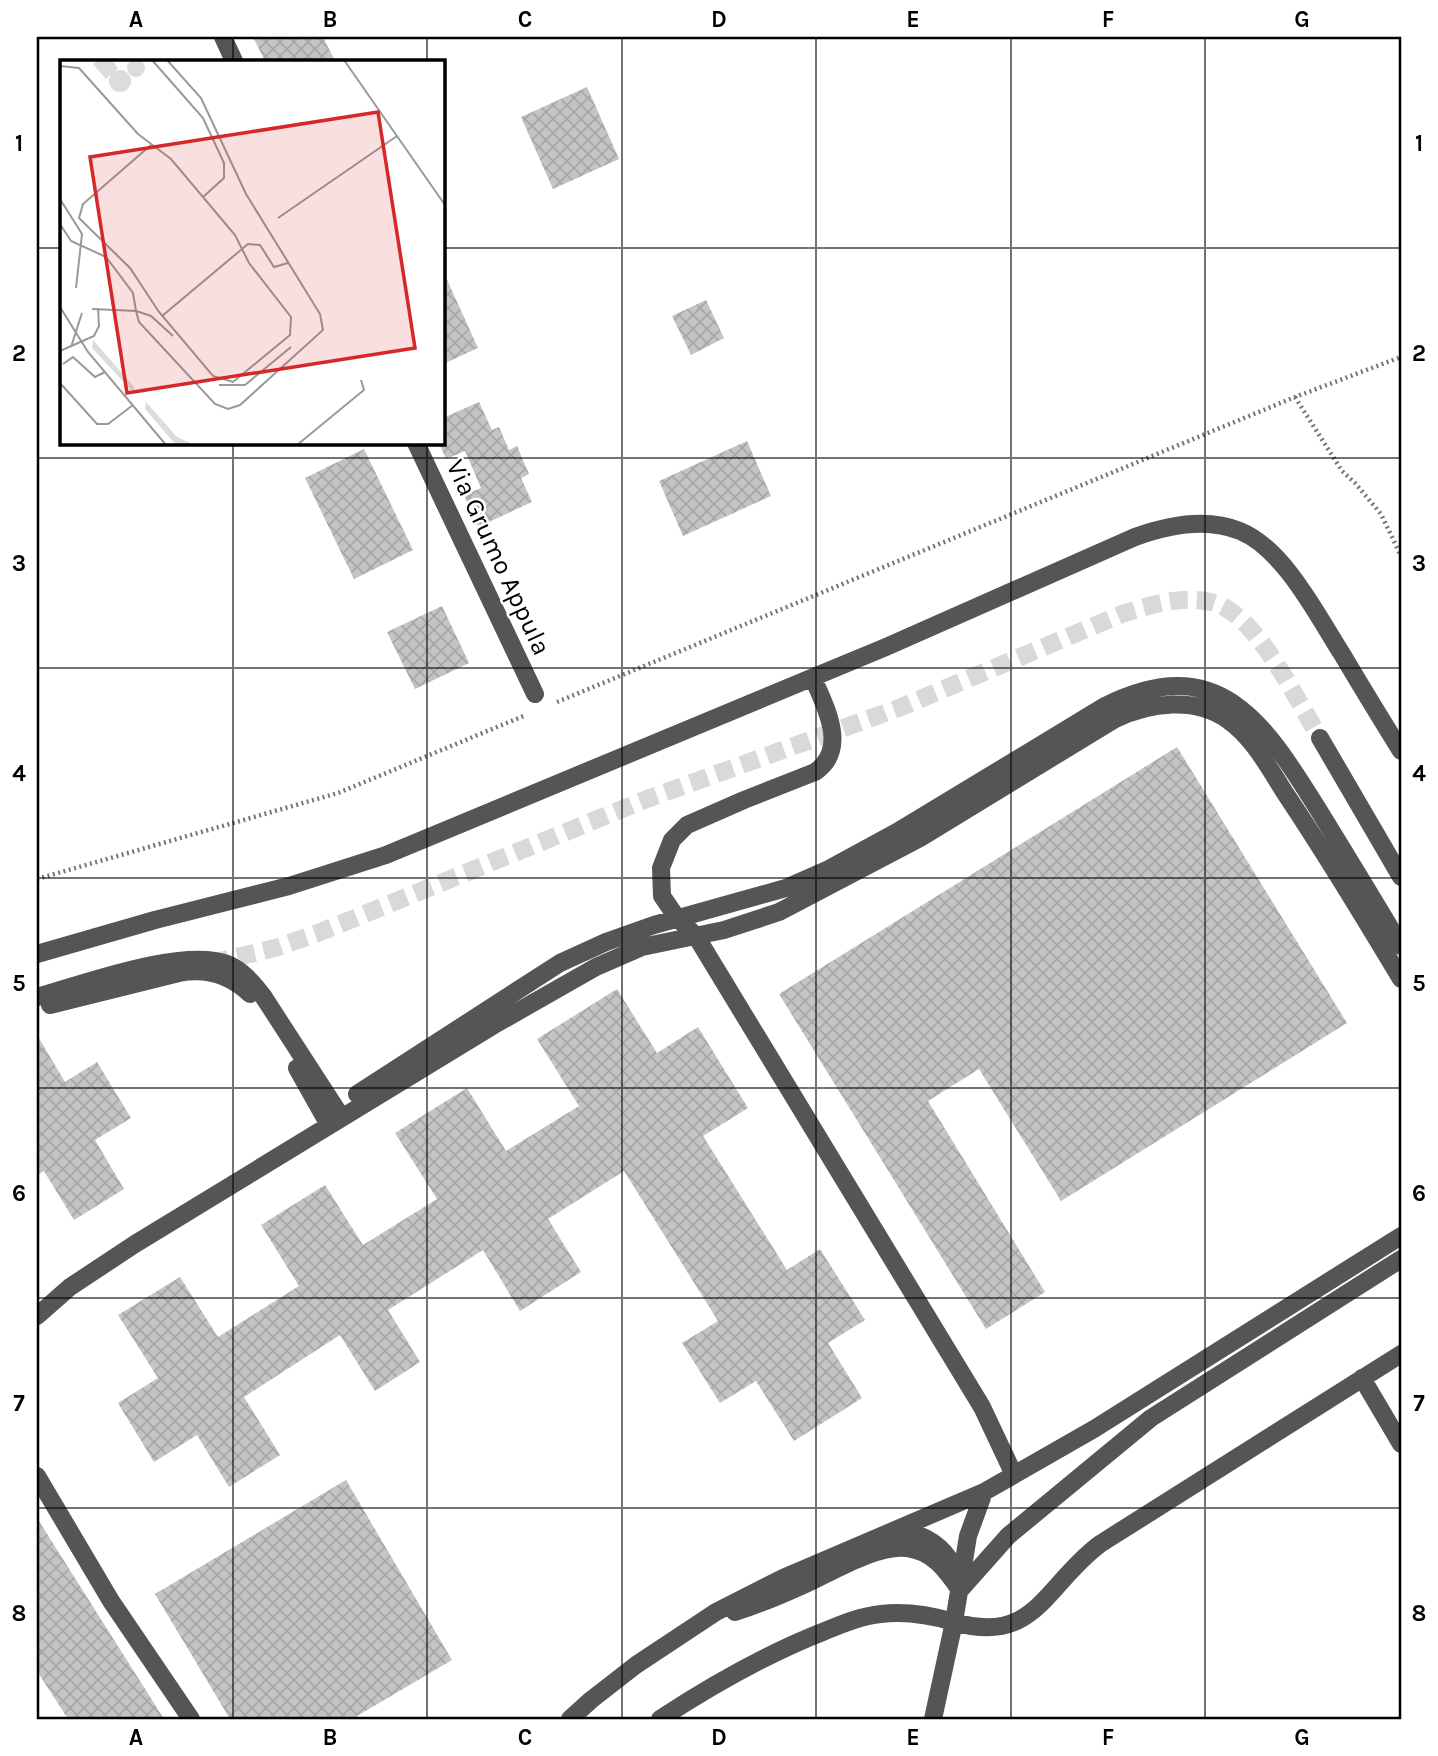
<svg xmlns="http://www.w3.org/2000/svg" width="1438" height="1756" font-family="Karla,sans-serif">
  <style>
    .building { fill: url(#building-cross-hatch) }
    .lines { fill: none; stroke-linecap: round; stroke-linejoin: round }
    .minor-tunnel { stroke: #d9d9d9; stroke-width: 18; stroke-dasharray: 18 9; stroke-linecap: butt }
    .path { stroke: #777; stroke-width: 4.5; stroke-dasharray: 2 3.5; stroke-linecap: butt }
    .minor { stroke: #555; stroke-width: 18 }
    .grid { fill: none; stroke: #000; stroke-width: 2; stroke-opacity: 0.55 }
    .labels { text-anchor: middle; stroke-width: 5; stroke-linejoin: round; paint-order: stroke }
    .street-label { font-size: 26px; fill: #000; stroke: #fff }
    .inset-road { fill: none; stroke: #999; stroke-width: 2 }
    .view { fill: #d62828; fill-opacity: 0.15; stroke: #d62828; stroke-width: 3.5 }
    .inset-edge { fill: none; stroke: #000; stroke-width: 3.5 }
    .neatline { fill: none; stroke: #000; stroke-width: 2.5 }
    .grid-label { font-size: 23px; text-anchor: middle; font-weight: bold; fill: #000 }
  </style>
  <defs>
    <pattern id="building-cross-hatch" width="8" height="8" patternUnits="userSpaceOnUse" patternTransform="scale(1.75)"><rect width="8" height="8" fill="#c4c4c4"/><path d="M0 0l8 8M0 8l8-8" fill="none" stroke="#a7a7a7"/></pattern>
  </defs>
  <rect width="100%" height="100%" fill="#fff"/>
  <path class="building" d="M253 37H323L335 61H265Z
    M587 87 619 159 553 189 521 117Z
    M443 271 478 348 443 364Z
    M706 300 724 338 691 355 672 316Z
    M479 402 492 430 499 427 509 450 517 446 529 474 521 478 532 502 478 527 464 495 481 488 465 451 446 459 439 443H443V418Z
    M747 441 771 496 683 536 659 481Z
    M364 449 413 550 354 579 305 478Z
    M442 606 469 663 415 689 387 632Z
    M1177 747 1347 1023 1061 1201 979 1069 928 1101 1045 1292 986 1329 779 994Z
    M617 989 657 1053 698 1027 748 1108 703 1136 787 1270 820 1249 865 1320 828 1343 862 1398 794 1441 756 1381 720 1403 682 1343 718 1321 624 1171 548 1219 581 1272 520 1311 483 1250 388 1310 420 1362 375 1391 340 1335 244 1397 280 1455 229 1487 197 1435 154 1462 118 1403 158 1378 118 1315 180 1277 218 1337 299 1286 261 1225 325 1185 363 1245 437 1199 395 1133 467 1088 506 1151 579 1106 537 1039Z
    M37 1035 65 1082 97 1062 131 1118 95 1140 124 1189 74 1220 44 1171 37 1175Z
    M346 1480 452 1660 352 1719H230L155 1594Z
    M37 1518 164 1719H68L37 1671Z"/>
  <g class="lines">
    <path class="minor-tunnel" d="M211 963 275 948 318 933 647 799 899 708 1122 614C1151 605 1180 595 1211 602 1255 611 1297 701 1320 738"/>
    <path class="path" d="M1295 397 1342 471 1355 483 1381 514 1401 556
      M557 702 1295 397 1401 357
      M37 879 338 793 526 715"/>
    <path class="minor" d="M223 37 234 61
      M416 443 535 694
      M813 678C825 706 849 749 815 772L744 800 687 825 672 840 661 868 662 896 677 918 696 936 982 1407 1014 1475
      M1320 738 1401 877
      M37 954 155 920 289 886 386 855 886 647 1135 537C1168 525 1206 517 1240 531 1284 549 1317 615 1342 654 1361 686 1381 719 1401 751
      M37 997C83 984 183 947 227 964 242 970 253 983 263 996L342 1118
      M50 1005 179 973C205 968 230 975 250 994
      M297 1068 329 1125
      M357 1094 560 963 606 942 654 925 786 888 829 869 897 832 1105 706C1221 648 1266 726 1321 814 1348 858 1375 902 1401 946
      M37 1316 70 1287 135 1244 494 1025 596 967 642 947 724 930 779 912 920 838 1115 719C1149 703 1195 696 1228 720 1254 738 1270 770 1287 796 1327 856 1364 917 1401 979
      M1362 1378 1401 1444
      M37 1476 111 1601 191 1719
      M894 1531C917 1531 937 1541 950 1560
      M960 1590 1008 1536 1151 1418 1401 1259
      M735 1612C757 1605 779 1596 801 1586 829 1574 876 1544 907 1548 933 1551 946 1570 960 1590
      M570 1719 591 1700 636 1665 716 1612 783 1578 984 1492 1094 1429 1401 1236
      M660 1719C712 1685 766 1654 825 1631 842 1624 861 1616 881 1614 906 1611 930 1615 954 1622L968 1536 984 1492
      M933 1719 954 1622C1035 1646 1045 1585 1100 1544L1401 1354"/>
  </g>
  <path class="grid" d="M233 37V61M427 37V61M622 37V1719M816 37V1719M1011 37V1719M1205 37V1719M37 248H61M443 248H1401M233 443V1719M427 443V1719M37 458H1401M37 668H1401M37 878H1401M37 1088H1401M37 1298H1401M37 1508H1401"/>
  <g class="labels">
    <g class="street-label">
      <text transform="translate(499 557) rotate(65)" y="9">Via Grumo Appula</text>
    </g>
  </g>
  <g transform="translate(60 60)">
    <rect width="385" height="385" fill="#fff"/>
    <path d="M67 8a9 9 0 1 1 18 0a9 9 0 1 1-18 0ZM38 0H52L58 8 46 19 33 4ZM49 21a11 11 0 1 1 22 0a11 11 0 1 1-22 0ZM33 280 75 328 72 331 32 288ZM86 342 117 377 135 385H116L85 349Z" fill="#dcdcdc"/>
    <path class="inset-road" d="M92 0 143 58 164 103V118L143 137M284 0 385 145M0 6 19 8 78 74 111 99 175 175 189 203 231 257 230 275 173 322 153 316 99 252 70 208 19 158 23 144 91 85M0 139 22 174 16 228M218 158 337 76M0 164 11 181 46 197 73 233 76 251 91 256 113 276M0 247 28 292 106 385M32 249 76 251 79 262 155 344 168 349 180 345 263 270 260 254 186 134 141 38 107 0M102 256 188 184 200 185 214 207 228 203M11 287 22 253M0 291 34 276 39 266 38 248M3 304 13 297 35 317 45 312M0 323 37 364H48L73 345M159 325H185L231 287M237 385 304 330 301 320"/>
    <path class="view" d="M318 52 355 288 67 333 30 97Z"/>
    <rect width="385" height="385" class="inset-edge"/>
  </g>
  <rect width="1438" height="1756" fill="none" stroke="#ffffff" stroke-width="77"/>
  <rect x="38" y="38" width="1362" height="1680" class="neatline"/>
  <g class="grid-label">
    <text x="136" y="27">A</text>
    <text x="330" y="27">B</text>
    <text x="525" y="27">C</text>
    <text x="719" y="27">D</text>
    <text x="913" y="27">E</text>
    <text x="1108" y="27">F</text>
    <text x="1302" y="27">G</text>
    <text x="19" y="151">1</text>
    <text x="1419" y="151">1</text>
    <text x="19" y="361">2</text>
    <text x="1419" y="361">2</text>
    <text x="19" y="571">3</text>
    <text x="1419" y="571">3</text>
    <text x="19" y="781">4</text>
    <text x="1419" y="781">4</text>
    <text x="19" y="991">5</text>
    <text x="1419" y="991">5</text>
    <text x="19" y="1201">6</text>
    <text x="1419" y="1201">6</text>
    <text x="19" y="1411">7</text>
    <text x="1419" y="1411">7</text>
    <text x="19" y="1621">8</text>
    <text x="1419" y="1621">8</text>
    <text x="136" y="1745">A</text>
    <text x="330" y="1745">B</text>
    <text x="525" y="1745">C</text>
    <text x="719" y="1745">D</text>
    <text x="913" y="1745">E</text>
    <text x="1108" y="1745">F</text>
    <text x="1302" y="1745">G</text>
  </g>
</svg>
